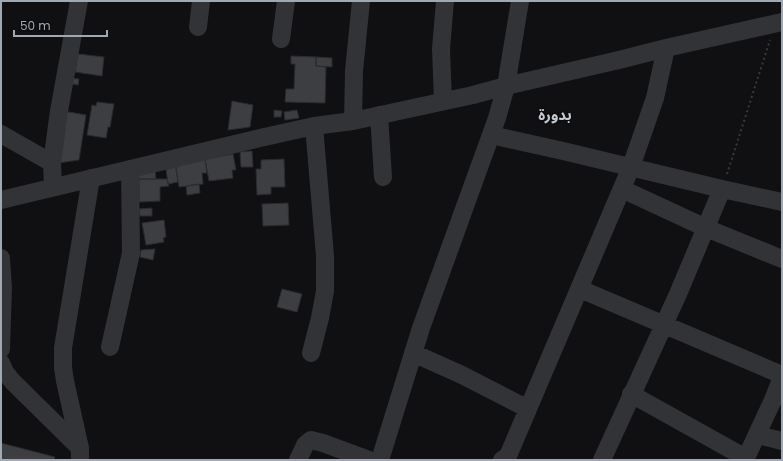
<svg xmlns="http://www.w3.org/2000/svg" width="783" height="461" font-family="Poppins,'Noto Sans Arabic',sans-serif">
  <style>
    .building { fill: #3c3e42; stroke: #2a2b2e }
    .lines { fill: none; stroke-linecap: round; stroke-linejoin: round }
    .path { stroke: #373a3e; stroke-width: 2; stroke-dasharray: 2 3; stroke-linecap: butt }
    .minor { stroke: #313337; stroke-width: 18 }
    .labels { text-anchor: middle; stroke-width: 3; stroke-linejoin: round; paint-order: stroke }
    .district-label { font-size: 15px; font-weight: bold; fill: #c2c7d0; stroke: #0b0c0d }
  </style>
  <rect width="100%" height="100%" fill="#101012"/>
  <path class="building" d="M78 54 104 57 102 76 75 72Z
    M291 56 316 57V66L326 67 325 103 285 102 286 89H294L295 64H291Z
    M316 57 332 58V67L316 66Z
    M69 78 79 79 78 85 68 83Z
    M232 101 253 105 250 127 228 130Z
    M97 102 114 104 110 127H108L106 138 87 135 92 105 96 106Z
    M274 110 282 111 281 117H274Z
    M297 110 299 118 285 120 284 112Z
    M63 111 86 115 79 160 58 163Z
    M252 151 253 167H241L240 152Z
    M233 154 236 170H232L233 178 209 181 205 159Z
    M205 159 207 173H202L203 184 179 187 175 163Z
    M284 159 285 187H271V194L257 195 256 169H261V160Z
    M176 167 178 182 168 184 166 169Z
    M155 171 156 179H139L138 172Z
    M139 179H167L169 186 160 187V201L139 202Z
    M199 184 200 193 187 195 186 186Z
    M288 203 289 225 263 226 262 204Z
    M152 208V216H140L139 209Z
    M164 220 166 237 163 238 164 242 146 245 142 223Z
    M155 249 153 260 140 257 141 250Z
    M282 289 302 294 297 312 277 307Z
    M1 443 55 457 54 460H1Z"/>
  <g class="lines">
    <path class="path" d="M727 174 770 40"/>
    <path class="minor" d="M198 27 201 1
      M281 39 286 1
      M443 101 441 49 445 1
      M379 115 383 177
      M353 121 354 71 361 1
      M1 134 52 163
      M491 135 563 151 722 189 782 202
      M53 187 52 163 59 111 79 1
      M622 189 706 228 782 259
      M1 200 260 138 314 126 353 121 473 95 506 86 619 60 666 48 782 22
      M1 258 3 288 1 349
      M580 289 782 375
      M110 347 131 253 130 169
      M311 353 320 318 325 291V256L314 126
      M413 353 462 375 528 409
      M1 363 5 372 13 382 80 448
      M631 394 746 458
      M758 435 782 441
      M80 460V448L65 381 63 368V348L91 178
      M298 460 305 445 311 440 323 443 369 460
      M380 460 421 328 497 118 506 86 520 1
      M502 460 508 456 631 167 655 98 666 48
      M602 460 678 294 722 189
      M745 460 773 400 782 377"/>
  </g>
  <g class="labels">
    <g class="district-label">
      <text x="555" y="120">بدورة</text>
    </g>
  </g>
  <rect width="783" height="461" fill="none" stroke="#a0a8b4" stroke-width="4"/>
  <path d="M14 30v6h93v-6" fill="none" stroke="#a0a8b4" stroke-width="2"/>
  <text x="20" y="30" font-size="12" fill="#a0a8b4" stroke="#0b0c0d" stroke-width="3" paint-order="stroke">50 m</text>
</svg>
